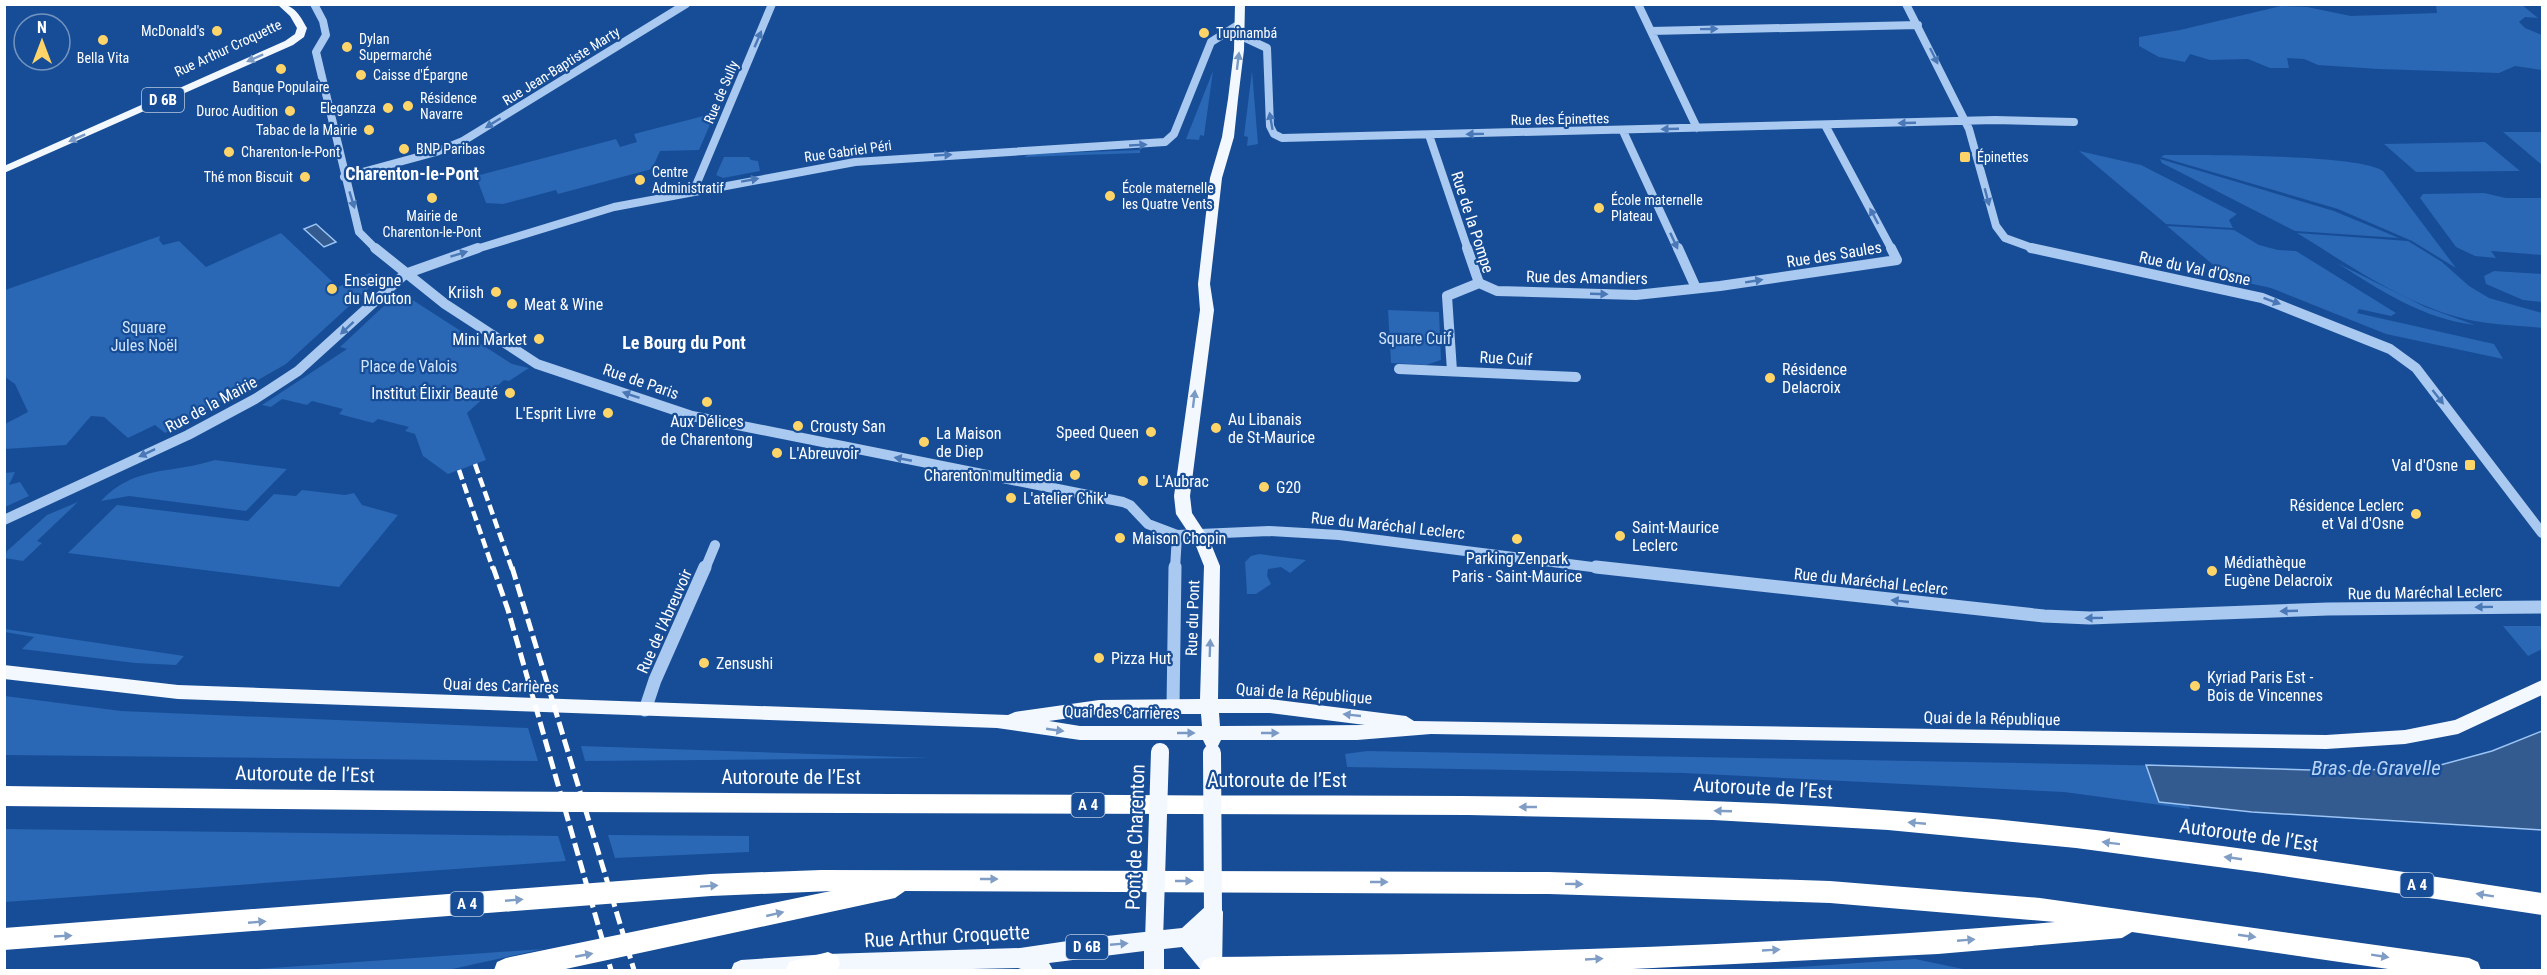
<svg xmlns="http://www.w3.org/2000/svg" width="2547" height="975" font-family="'Roboto Condensed',sans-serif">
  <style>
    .green { fill: #2a67b5 }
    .water { fill: #345b90; stroke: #9cc4f4; stroke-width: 1.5 }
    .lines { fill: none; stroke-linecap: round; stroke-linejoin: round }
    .minor-far2 { stroke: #a9c9f1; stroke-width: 8 }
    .minor-far1 { stroke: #a9c9f1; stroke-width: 10 }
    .minor { stroke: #a9c9f1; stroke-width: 13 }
    .major { fill: #f3f8ff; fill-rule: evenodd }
    .highway { fill: #fff; fill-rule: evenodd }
    .rail-far1 { stroke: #fff; stroke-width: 4.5; stroke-dasharray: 10 4.5; stroke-linecap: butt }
    .rail { stroke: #fff; stroke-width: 5; stroke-dasharray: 13 5; stroke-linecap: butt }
    .major-bridge { stroke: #f3f8ff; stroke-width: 18 }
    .oneway { fill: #4a78b6 }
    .oneway2 { fill: #7a9ac5 }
    .oneway3 { fill: #7f9dc5 }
    .poi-dot { fill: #ffd569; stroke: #174d96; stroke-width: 2 }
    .labels { text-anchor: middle; stroke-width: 4.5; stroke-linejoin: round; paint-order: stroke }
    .far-poi-label { font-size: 14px; fill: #fff; stroke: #174d96; text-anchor: start }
    .far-street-label { font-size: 14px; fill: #fff; stroke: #174d96 }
    .shield { fill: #174d96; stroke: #b9cae0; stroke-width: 1.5 }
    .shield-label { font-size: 15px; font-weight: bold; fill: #fff }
    .street-label { font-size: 16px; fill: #fff; stroke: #174d96 }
    .poi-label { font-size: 16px; fill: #fff; stroke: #174d96; text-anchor: start }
    .park-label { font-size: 16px; fill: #d0e4fc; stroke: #174d96 }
    .far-district-label { font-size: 18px; font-weight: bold; fill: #fff; stroke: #174d96 }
    .neighbourhood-label { font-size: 18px; font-weight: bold; fill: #fff; stroke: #174d96 }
    .near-street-label { font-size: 20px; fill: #fff; stroke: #174d96 }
    .near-water-label { font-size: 21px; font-style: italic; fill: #b6d3f8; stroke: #174d96 }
  </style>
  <rect width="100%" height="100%" fill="#174d96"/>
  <path class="green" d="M2436 5H2522L2538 18 2525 17 2519 22 2525 28 2542 35V70L2515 66 2499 73 2378 69 2318 65 2304 59 2287 58 2289 68H2270L2248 59 2210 60 2190 54 2185 62 2159 57 2139 46V37L2180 30 2281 6 2307 7 2351 16 2437 13Z
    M1213 71 1204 136 1200 135 1199 140 1186 139Z
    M1252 71 1258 144 1247 146 1248 137 1244 136Z
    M715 113 699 150 660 151 652 169 558 194 556 190 503 204 486 203 476 176 616 139 620 147 637 142 634 134Z
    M2503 132H2542V165Z
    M2485 142 2520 171 2416 172 2384 144Z
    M1140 150V153L1024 157 1030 154Z
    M2079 151 2141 165 2237 214 2229 220 2233 228 2166 224Z
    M2164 155C2202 155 2360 154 2383 171L2456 268 2412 241 2338 209 2161 157Z
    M724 157H749L751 160 758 161 760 171 723 178 716 175Z
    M2160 159 2334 211 2399 238 2295 231 2162 163Z
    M2484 193 2506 198H2542V255L2491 251 2496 258 2475 256 2456 247 2420 198 2423 194Z
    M2167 226 2234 230 2259 245 2278 250 2296 251 2396 313 2391 316 2359 309 2357 313 2494 344 2503 359 2386 334 2271 288 2230 279Z
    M281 233 338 287 370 273 374 277 371 286 286 364 165 433 155 425 128 438 104 417 91 416 66 445 5 449V424L28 412 15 384 5 377V290L160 236 159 240 163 245 179 241 206 267Z
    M2297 233 2408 241 2442 262 2469 286 2489 298 2542 313V328C2517 325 2490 325 2465 319 2404 304 2349 265 2297 233Z
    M2337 263 2425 307 2475 325C2423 319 2380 290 2337 263Z
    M2494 271 2542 274V302L2523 300 2486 284 2484 276Z
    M408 297 512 364 529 368 509 381 504 380 467 413 486 460 448 474 423 456 415 434 405 431 409 427 378 419 373 423 339 414 343 409 312 401 307 405 282 399 271 407 262 405 347 349 340 347 387 303Z
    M1388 310 1439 312 1441 360 1426 365 1391 363Z
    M215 460 287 469 246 511 129 496 101 501C134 465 172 474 215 460Z
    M15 472 9 485 20 482 29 496 5 507V473Z
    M302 490 345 495 354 493 362 505 398 515 339 587 68 553 117 505 248 521 274 494 296 496Z
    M78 502 37 541 42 543 23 561 5 558 7 551 47 515Z
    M1259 554 1306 560 1290 573 1281 567 1268 569 1267 576 1271 584 1256 594H1247L1245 562 1251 556Z
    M2540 626 2542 628V649L2528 656 2503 626Z
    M4 629H5L184 656 176 665 135 663 22 649 34 637 5 632Z
    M5 696 121 711 528 728 538 761 5 755Z
    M581 746 931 758 585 761Z
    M1367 751 2180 766 2190 809 2064 792 1683 773 1347 767 1345 754Z
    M5 829 558 836 566 861 5 902Z
    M608 835 749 836V852L615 858Z
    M543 949 448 970H244Z
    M1915 959 1968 970H1755Z"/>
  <path class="water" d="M316 224 336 242 324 247 304 229Z
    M2542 731V830L2252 812 2159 802 2146 765 2343 771 2433 767 2492 751Z"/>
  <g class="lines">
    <path class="minor-far2" d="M314 4 323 21 326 35 316 52 359 232 377 250
      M1638 4 1697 128
      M1906 4 1969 129 1996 226 2005 238 2038 250
      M1651 31 1918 25
      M1239 35 1267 48 1270 126 1274 134 1282 138 1995 120 2074 122
      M1825 125 1892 250
      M1623 131 1678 250
      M1429 135 1468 250
      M344 177 436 152 463 141 686 4
      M694 190 772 4
      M473 250 614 207 855 162 1165 142 1174 134 1211 42 1238 25"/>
    <path class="minor-far1" d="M375 248 445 304 537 364 692 416 1123 502 1130 505 1148 524 1177 535 1269 531 1339 535 1608 569
      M1678 248 1696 288
      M2031 248 2262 298 2390 349 2416 368 2542 533
      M1479 283 1497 291 1636 295 1720 286 1897 260 1891 248
      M1399 369 1576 377
      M1452 371 1447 296 1479 283 1467 248
      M4 520 188 435 255 399 298 371 405 274 478 248
      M705 569 715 545
      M1175 569 1177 535"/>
    <path class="minor" d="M1596 567 2044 616 2090 618 2328 609 2542 607
      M1173 707 1175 567
      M645 710 655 680 705 567"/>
    <path class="major" d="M277 4C294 4 299 14 307 28L304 37 293 45 4 173V166L285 41 295 34 297 28 290 16Z
      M1235 4H1245L1244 50 1238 99 1234 137 1222 178 1210 284 1214 310 1190 496 1192 513 1209 539 1220 566 1218 699H1270L1406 716 1414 721 2326 735 2405 730 2455 720 2542 680V695L2458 734 2405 744 2326 749 1431 734 1357 740H1221L1218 746 1212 748 1206 746 1203 740H1080L997 728 178 699 4 679V665L178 685 1008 715 1015 712 1099 700 1200 699 1204 566 1194 541 1176 514 1174 496 1200 310 1198 284 1210 178 1222 137 1228 99 1234 50ZM1219 713H1270L1365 725 1220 726ZM1099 714H1201L1202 726H1080L1049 721Z
      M1213 903 1220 906 1223 912 1222 970H1201L1182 947 1164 949V970H1144V951L1049 963 1053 970H1024L1018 968 926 970H731L734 963 741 960 828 954 1020 948 1088 938 1182 928 1206 906Z"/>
    <path class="highway" d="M4 786C379 792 754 793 1129 795 1381 797 1632 792 1883 810 2104 825 2323 860 2542 893V915L2263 873 2076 848 1888 830 1713 820 1468 815 573 812 4 806Z
      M821 870 1549 872 1830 881 2040 898 2469 958 2478 962 2481 970H2395L2132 932 2122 938 1938 954 1612 970 1200 969 1203 961 1212 957C1493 954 1775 946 2055 922L1830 903 1549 894 905 891 895 898 561 970H494L497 962 506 958 831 891 711 896 4 950V928L711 874Z
      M828 952 837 956 840 964 837 970H786L789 962Z"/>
    <path class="rail-far1" d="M475 464 512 569
      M459 470 493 569"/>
    <path class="rail" d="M493 567 508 610 611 970
      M512 567 634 970"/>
    <path class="major-bridge" d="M1212 753 1213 912
      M1154 941 1160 752"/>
  </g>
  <defs><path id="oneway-solid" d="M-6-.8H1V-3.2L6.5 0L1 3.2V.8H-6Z" transform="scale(1.5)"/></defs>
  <g class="oneway">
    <use href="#oneway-solid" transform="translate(1709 29) rotate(-1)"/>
    <use href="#oneway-solid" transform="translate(758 39) rotate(-67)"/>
    <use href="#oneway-solid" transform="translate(1934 56) rotate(64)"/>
    <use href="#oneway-solid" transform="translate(1271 121) rotate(-100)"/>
    <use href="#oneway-solid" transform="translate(493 123) rotate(148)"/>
    <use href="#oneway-solid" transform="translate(1907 123) rotate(178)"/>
    <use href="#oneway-solid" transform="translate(1670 129) rotate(178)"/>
    <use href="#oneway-solid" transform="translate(1475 134) rotate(179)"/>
    <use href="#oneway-solid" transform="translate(1138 145) rotate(-3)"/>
    <use href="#oneway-solid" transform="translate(943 155) rotate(-3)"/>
    <use href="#oneway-solid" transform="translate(750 180) rotate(-10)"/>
    <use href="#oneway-solid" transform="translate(1987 197) rotate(75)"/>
    <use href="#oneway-solid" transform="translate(352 200) rotate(73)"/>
    <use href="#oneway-solid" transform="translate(1874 216) rotate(-118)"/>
    <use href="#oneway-solid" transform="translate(1674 241) rotate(65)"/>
    <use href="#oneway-solid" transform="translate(459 254) rotate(-17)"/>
    <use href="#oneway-solid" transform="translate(1754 281) rotate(-9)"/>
    <use href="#oneway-solid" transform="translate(1599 294) rotate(2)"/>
    <use href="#oneway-solid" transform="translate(2272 301) rotate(20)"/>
    <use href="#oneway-solid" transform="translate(347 328) rotate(137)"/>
    <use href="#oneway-solid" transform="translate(631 395) rotate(-161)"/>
    <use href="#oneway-solid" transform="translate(2438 397) rotate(52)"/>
    <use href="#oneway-solid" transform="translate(147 453) rotate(155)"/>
    <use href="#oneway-solid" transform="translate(903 459) rotate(-169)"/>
    <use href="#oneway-solid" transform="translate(1900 601) rotate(-174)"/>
    <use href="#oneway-solid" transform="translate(2484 607) rotate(179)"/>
    <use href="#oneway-solid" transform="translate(2289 611) rotate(178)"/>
    <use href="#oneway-solid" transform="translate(2094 618) rotate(179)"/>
  </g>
  <g class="oneway2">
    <use href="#oneway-solid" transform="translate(255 58) rotate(156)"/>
    <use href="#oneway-solid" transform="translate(1238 61) rotate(-83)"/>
    <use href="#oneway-solid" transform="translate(77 138) rotate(156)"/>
    <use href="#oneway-solid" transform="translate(1194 399) rotate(-83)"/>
    <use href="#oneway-solid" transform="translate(1210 648) rotate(-88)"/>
    <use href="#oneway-solid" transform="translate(1352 715) rotate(-174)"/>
    <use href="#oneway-solid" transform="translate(1055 730) rotate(8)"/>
    <use href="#oneway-solid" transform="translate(1186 733)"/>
    <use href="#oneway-solid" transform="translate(1270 733)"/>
    <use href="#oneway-solid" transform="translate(1119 944) rotate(-5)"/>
  </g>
  <g class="oneway3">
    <use href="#oneway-solid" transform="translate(1528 807) rotate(-180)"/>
    <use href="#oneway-solid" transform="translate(1723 811) rotate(-178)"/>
    <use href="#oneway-solid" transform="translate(1917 823) rotate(-175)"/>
    <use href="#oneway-solid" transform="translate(2111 843) rotate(-173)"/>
    <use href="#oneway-solid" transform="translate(2233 858) rotate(-172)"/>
    <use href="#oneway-solid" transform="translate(989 879)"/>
    <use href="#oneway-solid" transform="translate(1184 881)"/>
    <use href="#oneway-solid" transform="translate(1379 882)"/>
    <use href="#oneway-solid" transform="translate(1574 884) rotate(1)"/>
    <use href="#oneway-solid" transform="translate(709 886) rotate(-4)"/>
    <use href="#oneway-solid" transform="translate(2485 895) rotate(-171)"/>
    <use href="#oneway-solid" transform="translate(514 900) rotate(-5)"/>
    <use href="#oneway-solid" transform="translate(775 914) rotate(-13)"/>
    <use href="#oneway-solid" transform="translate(257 922) rotate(-5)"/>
    <use href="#oneway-solid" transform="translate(63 936) rotate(-3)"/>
    <use href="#oneway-solid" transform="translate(2247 936) rotate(8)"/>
    <use href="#oneway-solid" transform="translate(1966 940) rotate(-5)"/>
    <use href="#oneway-solid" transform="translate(1771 950) rotate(-3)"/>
    <use href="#oneway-solid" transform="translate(584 955) rotate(-11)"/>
    <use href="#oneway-solid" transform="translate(2380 956) rotate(9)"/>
    <use href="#oneway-solid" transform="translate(1594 959) rotate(-3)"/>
  </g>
  <g class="poi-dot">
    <circle cx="217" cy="31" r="6"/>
    <circle cx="1204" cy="33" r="6"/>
    <circle cx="103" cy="40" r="6"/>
    <circle cx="347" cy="47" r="6"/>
    <circle cx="281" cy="69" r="6"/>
    <circle cx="361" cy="75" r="6"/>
    <circle cx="408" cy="106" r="6"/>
    <circle cx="388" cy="108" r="6"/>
    <circle cx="290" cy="111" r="6"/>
    <circle cx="369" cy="130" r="6"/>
    <circle cx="404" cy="149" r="6"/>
    <circle cx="229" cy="152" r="6"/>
    <rect x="1959" y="151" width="12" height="12" rx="3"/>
    <circle cx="305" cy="177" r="6"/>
    <circle cx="640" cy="180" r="6"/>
    <circle cx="1110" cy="196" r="6"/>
    <circle cx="432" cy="198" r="6"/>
    <circle cx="1599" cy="208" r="6"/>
    <circle cx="332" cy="289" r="6"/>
    <circle cx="496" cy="292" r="6"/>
    <circle cx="512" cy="304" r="6"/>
    <circle cx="539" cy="339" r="6"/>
    <circle cx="1770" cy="378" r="6"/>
    <circle cx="510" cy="393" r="6"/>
    <circle cx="707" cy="402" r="6"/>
    <circle cx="608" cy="413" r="6"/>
    <circle cx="798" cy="426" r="6"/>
    <circle cx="1216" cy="428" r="6"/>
    <circle cx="1151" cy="432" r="6"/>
    <circle cx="924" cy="442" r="6"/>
    <circle cx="777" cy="453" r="6"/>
    <rect x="2464" y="459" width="12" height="12" rx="3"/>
    <circle cx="1075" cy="475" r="6"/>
    <circle cx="1143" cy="481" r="6"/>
    <circle cx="1264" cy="487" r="6"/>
    <circle cx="1011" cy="498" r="6"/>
    <circle cx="2416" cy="514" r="6"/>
    <circle cx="1620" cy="536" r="6"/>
    <circle cx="1120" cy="538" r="6"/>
    <circle cx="1517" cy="539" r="6"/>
    <circle cx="2212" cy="571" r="6"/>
    <circle cx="1099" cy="658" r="6"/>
    <circle cx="704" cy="663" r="6"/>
    <circle cx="2195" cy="686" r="6"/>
  </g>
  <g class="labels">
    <g class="far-poi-label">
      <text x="205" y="36" text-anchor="end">McDonald's</text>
      <text x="1216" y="38">Tupinambá</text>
      <text x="359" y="44">Dylan<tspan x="359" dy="16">Supermarché</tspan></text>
      <text x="103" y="63" text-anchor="middle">Bella Vita</text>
      <text x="373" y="80">Caisse d'Épargne</text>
      <text x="281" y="92" text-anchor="middle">Banque Populaire</text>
      <text x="420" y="103">Résidence<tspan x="420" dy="16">Navarre</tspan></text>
      <text x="376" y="113" text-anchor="end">Eleganzza</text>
      <text x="278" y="116" text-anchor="end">Duroc Audition</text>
      <text x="357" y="135" text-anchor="end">Tabac de la Mairie</text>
      <text x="416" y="154">BNP Paribas</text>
      <text x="241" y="157">Charenton-le-Pont</text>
      <text x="1977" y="162">Épinettes</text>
      <text x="652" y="177">Centre<tspan x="652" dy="16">Administratif</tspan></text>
      <text x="293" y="182" text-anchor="end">Thé mon Biscuit</text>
      <text x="1122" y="193">École maternelle<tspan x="1122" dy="16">les Quatre Vents</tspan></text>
      <text x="1611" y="205">École maternelle<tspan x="1611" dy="16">Plateau</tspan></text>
      <text x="432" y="221" text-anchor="middle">Mairie de<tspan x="432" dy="16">Charenton-le-Pont</tspan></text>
    </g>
    <g class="far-street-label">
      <text transform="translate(228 48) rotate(-25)" y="5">Rue Arthur Croquette</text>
      <text transform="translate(561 66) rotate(-32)" y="5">Rue Jean-Baptiste Marty</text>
      <text transform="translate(721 92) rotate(-67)" y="5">Rue de Sully</text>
      <text transform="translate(1560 119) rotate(-1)" y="5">Rue des Épinettes</text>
      <text transform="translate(848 151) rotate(-8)" y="5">Rue Gabriel Péri</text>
    </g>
    <g class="shield">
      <rect x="142" y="88" width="42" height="24" rx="4.5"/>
      <rect x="1071.5" y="793" width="33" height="24" rx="4.5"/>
      <rect x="2400.5" y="873" width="33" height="24" rx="4.5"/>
      <rect x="450.5" y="892" width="33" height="24" rx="4.5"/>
      <rect x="1066" y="935" width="42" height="24" rx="4.5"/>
    </g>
    <g class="shield-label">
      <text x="163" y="105">D 6B</text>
      <text x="1088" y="810">A 4</text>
      <text x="2417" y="890">A 4</text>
      <text x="467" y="909">A 4</text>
      <text x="1087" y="952">D 6B</text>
    </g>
    <g class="street-label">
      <text transform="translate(1473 222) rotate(72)" y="6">Rue de la Pompe</text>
      <text transform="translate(1834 254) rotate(-9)" y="6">Rue des Saules</text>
      <text transform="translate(2195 268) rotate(12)" y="6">Rue du Val d'Osne</text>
      <text transform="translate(1587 277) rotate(1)" y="6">Rue des Amandiers</text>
      <text transform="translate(1506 358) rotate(3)" y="6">Rue Cuif</text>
      <text transform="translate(641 381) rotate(19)" y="6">Rue de Paris</text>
      <text transform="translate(211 404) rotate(-28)" y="6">Rue de la Mairie</text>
      <text transform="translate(1388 525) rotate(6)" y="6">Rue du Maréchal Leclerc</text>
      <text transform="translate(1871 581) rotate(6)" y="6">Rue du Maréchal Leclerc</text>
      <text transform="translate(2425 592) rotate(-1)" y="6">Rue du Maréchal Leclerc</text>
      <text transform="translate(1192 618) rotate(-88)" y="6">Rue du Pont</text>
      <text transform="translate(664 621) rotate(-66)" y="6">Rue de l'Abreuvoir</text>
      <text transform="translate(501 685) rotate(2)" y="6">Quai des Carrières</text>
      <text transform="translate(1304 693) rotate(4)" y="6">Quai de la République</text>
      <text transform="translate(1122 712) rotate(1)" y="6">Quai des Carrières</text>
      <text transform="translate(1992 718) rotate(1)" y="6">Quai de la République</text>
    </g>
    <g class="poi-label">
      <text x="344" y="286">Enseigne<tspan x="344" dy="18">du Mouton</tspan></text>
      <text x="484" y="298" text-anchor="end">Kriish</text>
      <text x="524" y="310">Meat &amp; Wine</text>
      <text x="527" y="345" text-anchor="end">Mini Market</text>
      <text x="1782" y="375">Résidence<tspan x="1782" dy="18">Delacroix</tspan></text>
      <text x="498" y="399" text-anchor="end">Institut Élixir Beauté</text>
      <text x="596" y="419" text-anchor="end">L'Esprit Livre</text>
      <text x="1228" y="425">Au Libanais<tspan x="1228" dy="18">de St-Maurice</tspan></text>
      <text x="707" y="427" text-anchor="middle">Aux Délices<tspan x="707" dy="18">de Charentong</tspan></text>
      <text x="810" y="432">Crousty San</text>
      <text x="1139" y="438" text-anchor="end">Speed Queen</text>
      <text x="936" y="439">La Maison<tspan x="936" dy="18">de Diep</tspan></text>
      <text x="789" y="459">L'Abreuvoir</text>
      <text x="2458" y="471" text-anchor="end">Val d'Osne</text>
      <text x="1063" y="481" text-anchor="end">Charenton multimedia</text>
      <text x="1155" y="487">L'Aubrac</text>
      <text x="1276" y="493">G20</text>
      <text x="1023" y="504">L'atelier Chik'</text>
      <text x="2404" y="511" text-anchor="end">Résidence Leclerc<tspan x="2404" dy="18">et Val d'Osne</tspan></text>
      <text x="1632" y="533">Saint-Maurice<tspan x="1632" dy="18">Leclerc</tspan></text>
      <text x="1132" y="544">Maison Chopin</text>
      <text x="1517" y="564" text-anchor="middle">Parking Zenpark<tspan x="1517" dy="18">Paris - Saint-Maurice</tspan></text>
      <text x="2224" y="568">Médiathèque<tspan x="2224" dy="18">Eugène Delacroix</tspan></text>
      <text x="1111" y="664">Pizza Hut</text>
      <text x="716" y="669">Zensushi</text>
      <text x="2207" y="683">Kyriad Paris Est -<tspan x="2207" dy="18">Bois de Vincennes</tspan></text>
    </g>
    <g class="park-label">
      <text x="144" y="333">Square<tspan x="144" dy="18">Jules Noël</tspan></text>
      <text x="1415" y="344">Square Cuif</text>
      <text x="409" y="372">Place de Valois</text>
    </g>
    <g class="far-district-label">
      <text x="412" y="180">Charenton-le-Pont</text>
    </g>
    <g class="neighbourhood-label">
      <text x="684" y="349">Le Bourg du Pont</text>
    </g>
    <g class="near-street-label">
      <text transform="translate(305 774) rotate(1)" y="7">Autoroute de l’Est</text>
      <text x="791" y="784">Autoroute de l’Est</text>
      <text x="1277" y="787">Autoroute de l’Est</text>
      <text transform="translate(1763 788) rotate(3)" y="7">Autoroute de l’Est</text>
      <text transform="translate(2249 835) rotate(8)" y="7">Autoroute de l’Est</text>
      <text transform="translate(1135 837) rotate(-88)" y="7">Pont de Charenton</text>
      <text transform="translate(947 936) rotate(-3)" y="7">Rue Arthur Croquette</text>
    </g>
    <g class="near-water-label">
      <text x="2376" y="775">Bras de Gravelle</text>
    </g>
  </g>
  <rect width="2547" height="975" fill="none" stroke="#ffffff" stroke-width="12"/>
  <g transform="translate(42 42)"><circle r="28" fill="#174d96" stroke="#7494c0" stroke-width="1.5"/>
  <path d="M0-4.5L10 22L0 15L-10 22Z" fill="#ffd569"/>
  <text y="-9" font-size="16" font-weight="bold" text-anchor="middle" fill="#ffffff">N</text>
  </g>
</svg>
